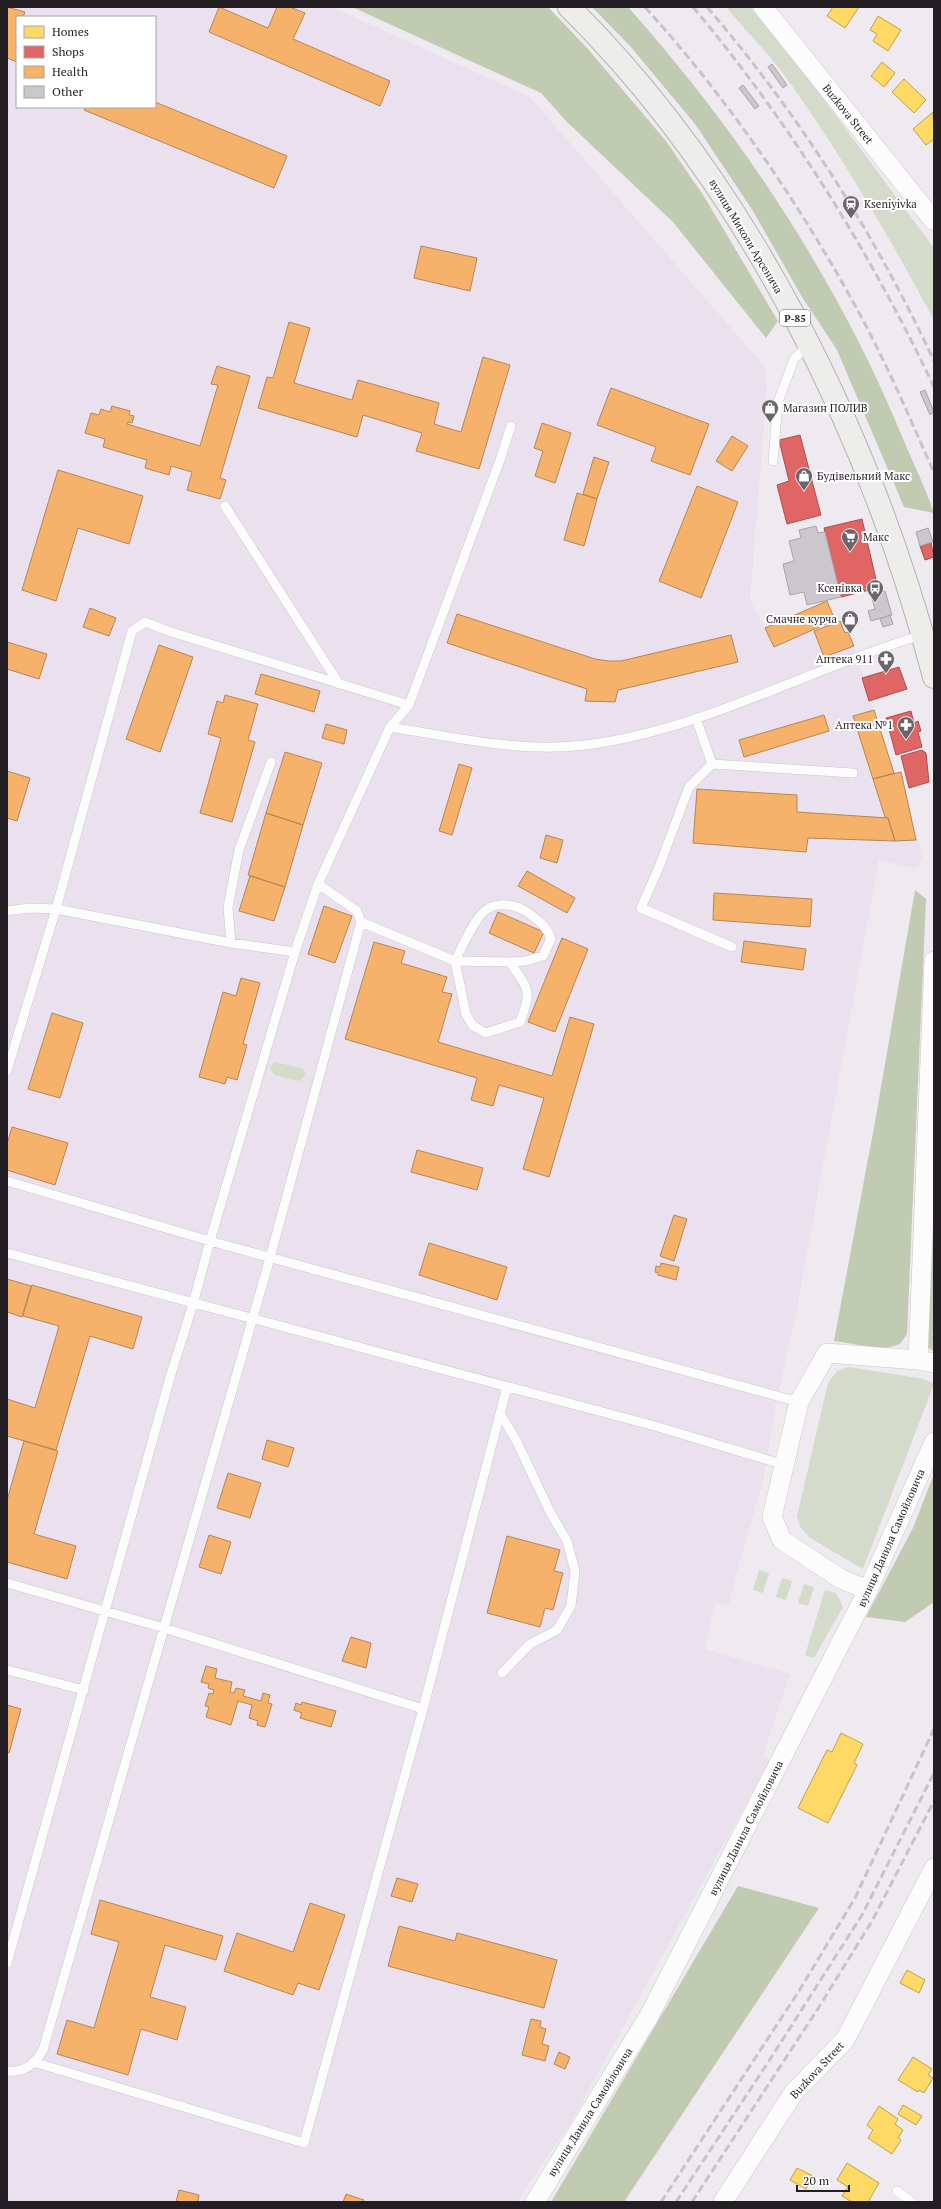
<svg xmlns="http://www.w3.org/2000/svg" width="941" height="2209" font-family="'PT Serif',serif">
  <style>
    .built { fill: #eae0ee; fill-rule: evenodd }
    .green { fill: #d4dbca }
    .forest { fill: #c0cbb1 }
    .homes { fill: #ffd966; stroke: #bda152 }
    .shops { fill: #e06666; stroke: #a75052 }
    .health { fill: #f6b26b; stroke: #b68655 }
    .building { fill: #cbc7cc; stroke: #a8a4a9 }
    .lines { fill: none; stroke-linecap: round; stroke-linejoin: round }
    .service-casing { stroke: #cac7cb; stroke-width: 10 }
    .minor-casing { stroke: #cac7cb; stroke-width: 20 }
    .primary-casing { stroke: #b2b4ae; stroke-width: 24 }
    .service { stroke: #fcfcfd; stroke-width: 9 }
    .minor { stroke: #fcfcfd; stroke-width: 19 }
    .primary { stroke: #edeeeb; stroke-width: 22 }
    .rail { stroke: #c5c4c6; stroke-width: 3; stroke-dasharray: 8 4; stroke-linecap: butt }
    .labels { text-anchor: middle; stroke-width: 4; stroke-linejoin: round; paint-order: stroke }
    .shield { fill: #fff; stroke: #646265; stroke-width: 1 }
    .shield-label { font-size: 10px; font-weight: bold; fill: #221e23 }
    .street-label { font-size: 11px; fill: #221e23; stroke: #fff }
    .poi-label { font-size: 11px; fill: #221e23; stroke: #fff; text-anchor: start }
  </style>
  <rect width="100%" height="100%" fill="#eeeaf0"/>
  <path class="built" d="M7 7H332L530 97 764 366 767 387 750 600 774 647 813 630 824 657 854 646 893 773 901 772 922 856 919 866 913 868 879 860 795 1319 781 1379 763 1481 735 1579 729 1606 715 1602 705 1649 790 1674 763 1756 770 1760 572 2120 517 2202H7ZM17 17H155V107H17Z"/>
  <path class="green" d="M726 7H750L796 62 934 248V320C889 236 841 154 785 76 767 52 745 30 726 7Z
    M274 1062 301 1068 305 1072 304 1077 299 1081 274 1075 270 1068Z
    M849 1367 924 1379 934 1384 863 1569 810 1538 800 1527 797 1516 828 1383 837 1371Z
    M759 1570 769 1573 763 1593 753 1590Z
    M782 1578 792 1581 786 1600 776 1597Z
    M804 1584 814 1587 808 1606 798 1603Z
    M825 1590 836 1593 843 1607 814 1658 805 1655Z"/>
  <path class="forest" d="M352 7H548L588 49 666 141 705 198 778 321 766 338 673 222 567 122 541 93Z
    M592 7H628C742 135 839 282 904 441 914 465 926 489 934 513L904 507 837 350 802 297 753 211 695 124 630 46Z
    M915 890 926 899 907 1334 900 1344 884 1349 834 1341 875 1122Z
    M934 1181V1351L927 1347Z
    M934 1474V1602L905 1622 866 1617 913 1528Z
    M738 1886 819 1908 624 2202H551Z"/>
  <path class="homes" d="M833 7H859L845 28 827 16Z
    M878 16 901 30 888 51 873 41 877 34 870 30Z
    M882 62 895 73 884 87 871 76Z
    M904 79 926 100 914 113 892 92Z
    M933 112 934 139 926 145 913 129Z
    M841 1733 863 1744 854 1763 857 1765 828 1823 798 1808 827 1750 832 1752Z
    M907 1970 925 1980 919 1993 900 1983Z
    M913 2057 932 2069 928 2075 933 2078 924 2093 919 2090 918 2092 898 2080Z
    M903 2105 922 2116 916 2125 898 2114Z
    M879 2106 898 2119 895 2124 903 2130 898 2138 901 2140 892 2154 868 2138 873 2130 867 2125Z
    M847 2163 879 2183 868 2202H852L842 2196 848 2187 837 2180Z
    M797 2168 813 2176 806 2189 790 2180Z"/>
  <path class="shops" d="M800 435 821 515 787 524 777 485 789 481 779 440Z
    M862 519 878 588 841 597 824 528Z
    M931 543 934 557 925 560 920 546Z
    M899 667 907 689 869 701 862 678Z
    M911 711 914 723 918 721 921 731 918 732 922 747 896 755 886 718Z
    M922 750 926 753 929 782 909 788 901 756Z"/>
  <path class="health" d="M7 7 25 12 23 17H17V62L7 58Z
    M219 7 268 28 277 7H290L305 13 293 39 390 81 380 106 209 32Z
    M155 102 287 156 274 188 84 110 86 107H155Z
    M421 246 477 258 470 291 414 278Z
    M289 322 310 328 294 383 352 400 358 380 439 403 434 424 461 432 483 357 510 365 479 469 416 451 422 433 363 415 357 437 258 408 267 377 273 378Z
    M217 366 250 376 220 478 226 480 220 499 187 490 192 472 171 466 169 475 145 468 147 460 103 447 105 439 85 433 91 413 99 415 101 409 110 412 112 406 130 411 129 415 134 416 132 423 128 422 127 424 200 446 218 385 211 384Z
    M611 388 709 424 690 475 651 461 656 447 597 425Z
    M542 423 571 433 555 483 535 476 543 451 534 448Z
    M732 436 748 446 732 471 716 461Z
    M594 457 609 462 597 499 583 494Z
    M58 470 143 496 129 544 78 528 56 601 22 590Z
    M697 486 738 502 701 598 659 581Z
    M577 493 597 499 584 546 564 540Z
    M827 601 835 620 774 647 765 628Z
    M90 608 116 618 109 636 83 627Z
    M457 614 595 659 609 661H621L731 635 738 662 618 690 615 702 585 701 587 689 447 643Z
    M840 621 845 633 848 632 854 646 824 657 814 631Z
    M7 642 47 654 39 679 7 669Z
    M159 645 193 657 160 752 126 739Z
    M261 674 320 691 314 712 255 694Z
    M225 695 258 704 248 740 255 742 232 822 200 813 221 738 208 734 217 701 223 703Z
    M874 710 894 773 873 779 853 716Z
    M824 715 829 731 744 757 739 740Z
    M326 724 347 730 344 744 322 738Z
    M285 752 322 763 303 825 266 813Z
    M459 764 472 768 452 835 439 831Z
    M7 771 30 778 17 821 7 818Z
    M901 772 916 840 895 841 888 818 885 817 873 779Z
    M697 789 797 795V812L888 818 895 841 808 838 806 852 693 843Z
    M266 813 303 825 285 887 248 875Z
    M546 835 563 840 557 863 540 858Z
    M527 871 575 898 567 913 518 886Z
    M250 876 285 887 274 921 239 911Z
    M714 893 812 899 810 927 713 920Z
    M324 906 352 916 335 963 308 954Z
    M498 912 544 932 534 953 489 933Z
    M562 938 588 949 555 1032 528 1022Z
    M744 941 806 949 803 970 741 962Z
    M374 942 405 951 401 963 447 977 442 992 452 994 438 1042 552 1076 570 1017 594 1024 549 1177 523 1169 544 1098 499 1085 493 1106 471 1100 477 1078 345 1039Z
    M241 978 260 983 243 1044 247 1045 237 1080 227 1077 225 1084 199 1077 223 992 236 996Z
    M52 1013 83 1023 60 1098 28 1089Z
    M12 1127 68 1143 55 1185 7 1170V1144Z
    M417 1150 483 1168 477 1190 411 1172Z
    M674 1215 687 1219 674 1261 660 1256Z
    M429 1243 507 1267 497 1300 419 1275Z
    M661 1263 679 1267 676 1280 658 1275V1273L655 1272 656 1266 660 1267Z
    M7 1279 31 1286 22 1317 7 1312Z
    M32 1285 142 1317 133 1349 90 1336 56 1450 7 1436V1399L35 1408 59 1326 23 1316Z
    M267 1440 294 1448 288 1467 262 1459Z
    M24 1441 58 1451 34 1534 76 1546 67 1579 7 1562V1500Z
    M228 1473 261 1483 250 1518 217 1508Z
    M209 1535 231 1542 221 1574 199 1567Z
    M507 1536 560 1550 554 1571 563 1573 553 1610 545 1608 540 1627 487 1613Z
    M351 1637 371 1643 366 1668 342 1661Z
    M206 1666 217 1669 215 1678 232 1682 230 1692 234 1693 236 1688 245 1690 243 1696 261 1701 263 1693 270 1695 268 1703 272 1704 265 1727 257 1725 258 1721 249 1718 252 1705 238 1701 231 1725 206 1717 209 1707 205 1706 209 1693 213 1694 214 1690 208 1688 209 1684 201 1682Z
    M302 1702 336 1711 331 1727 300 1718 302 1713 294 1710 296 1703 301 1705Z
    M7 1705 21 1709 9 1753 7 1752Z
    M397 1878 418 1884 412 1902 391 1896Z
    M100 1900 223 1936 216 1960 165 1945 150 1997 186 2007 177 2040 141 2029 128 2075 57 2054 67 2020 94 2028 119 1942 91 1934Z
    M310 1903 345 1915 319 1990 298 1983 293 1995 224 1971 237 1933 293 1952Z
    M399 1926 455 1941 457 1933 557 1960 544 2008 388 1966Z
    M531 2019 541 2021 540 2027 546 2029 542 2044 549 2046 545 2061 522 2055Z
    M559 2052 570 2057 565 2069 554 2064Z
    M179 2190 199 2195 198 2201 201 2202H176Z
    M346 2194 364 2200 363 2202H343Z"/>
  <path class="building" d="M772 64 787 85 783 88 768 67Z
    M743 85 759 106 755 109 739 88Z
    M925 390 934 412 930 415 920 392Z
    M816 526 818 533 825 532 841 597 807 605 804 592 790 595 783 564 794 561 789 541 801 538 799 530Z
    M928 528 933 542 920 546 916 532Z
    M885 591 892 615 871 621 868 611 875 609 871 595Z
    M890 615 893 624 883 627 880 619Z"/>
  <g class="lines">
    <g class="service-casing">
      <path id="service" d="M773 461 778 402 794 359 808 345
        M225 506 339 684
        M696 718 712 764 853 773
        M390 727C453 737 520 753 585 745 701 731 810 668 922 635
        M712 764 689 787 659 867 641 908 732 947
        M7 911 29 908 56 909 231 943 295 952
        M361 922 455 961 466 1014 473 1026 486 1033 520 1022C533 989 528 990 510 962L455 961C462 947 474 919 486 910 498 901 516 905 527 912 539 921 546 925 551 939L543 956 526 961 510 962
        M231 943 228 907 239 850 271 762
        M7 1071 56 909 132 631 145 622 168 631 409 705
        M7 1181 210 1241 799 1402
        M7 1253 655 1426 785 1465
        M500 1413 517 1442 550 1512 567 1541 575 1571 571 1606 557 1630 530 1644 502 1673
        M7 1583 164 1628 423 1709 304 2143 33 2062
        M7 1670 84 1690
        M423 1709 507 1387
        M7 1963 171 1374 193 1304 210 1241 295 952 318 884 390 727 409 705 500 460 511 426
        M7 2071C23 2073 35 2064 43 2050L270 1258 361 922 357 911 318 884
        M897 2191 912 2202"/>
    </g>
    <g class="minor-casing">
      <path id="minor" d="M763 7 934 221
        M934 961 918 1360 934 1363
        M868 1590 841 1579 782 1540 772 1517 799 1402 827 1353 918 1360
        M535 2202 649 2016 868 1590 934 1442
        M723 2202 794 2092 845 2040 934 1868"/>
    </g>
    <g class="primary-casing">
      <path id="primary" d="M569 7C748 184 871 435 934 677"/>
    </g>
    <use href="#service" class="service"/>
    <use href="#minor" class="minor"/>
    <use href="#primary" class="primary"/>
    <path class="rail" d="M645 7C727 98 798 201 857 309 886 362 910 418 934 473
      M693 7C790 123 869 250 934 387
      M707 7C798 113 875 234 934 361
      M661 2202 799 1991 855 1898 934 1729
      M676 2202 769 2061 862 1915 934 1773
      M692 2202 819 2007 872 1921 934 1801"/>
  </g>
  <defs>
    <g id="station-pin" transform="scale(0.9)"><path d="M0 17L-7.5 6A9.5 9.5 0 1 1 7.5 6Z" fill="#69656b" stroke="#fff"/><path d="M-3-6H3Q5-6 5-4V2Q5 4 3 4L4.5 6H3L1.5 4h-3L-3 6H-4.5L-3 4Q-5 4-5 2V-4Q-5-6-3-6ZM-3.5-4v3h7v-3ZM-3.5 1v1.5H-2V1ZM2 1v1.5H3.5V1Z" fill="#fff"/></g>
    <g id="shop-pin" transform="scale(0.9)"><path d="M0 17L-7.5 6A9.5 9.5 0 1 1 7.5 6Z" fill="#69656b" stroke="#fff"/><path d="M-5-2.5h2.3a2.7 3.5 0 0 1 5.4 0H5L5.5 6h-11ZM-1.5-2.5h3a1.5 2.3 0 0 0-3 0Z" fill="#fff"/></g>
    <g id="supermarket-pin" transform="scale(0.9)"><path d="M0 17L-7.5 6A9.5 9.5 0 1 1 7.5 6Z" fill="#69656b" stroke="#fff"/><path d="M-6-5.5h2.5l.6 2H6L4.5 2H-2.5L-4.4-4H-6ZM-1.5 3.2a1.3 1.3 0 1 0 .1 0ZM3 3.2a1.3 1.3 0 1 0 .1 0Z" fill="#fff"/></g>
    <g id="bus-pin" transform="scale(0.9)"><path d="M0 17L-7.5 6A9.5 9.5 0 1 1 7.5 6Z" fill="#69656b" stroke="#fff"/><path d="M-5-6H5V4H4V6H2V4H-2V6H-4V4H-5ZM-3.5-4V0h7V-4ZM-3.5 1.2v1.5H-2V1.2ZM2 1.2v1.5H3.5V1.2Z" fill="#fff"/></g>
    <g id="pharmacy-pin" transform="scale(0.9)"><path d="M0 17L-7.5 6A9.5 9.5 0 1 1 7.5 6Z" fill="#69656b" stroke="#fff"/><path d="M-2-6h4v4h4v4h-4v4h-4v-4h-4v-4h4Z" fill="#fff"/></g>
  </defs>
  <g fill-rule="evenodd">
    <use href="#station-pin" x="851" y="204"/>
    <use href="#shop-pin" x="770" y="408"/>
    <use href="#shop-pin" x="804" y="476"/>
    <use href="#supermarket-pin" x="850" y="537"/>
    <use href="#bus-pin" x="875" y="588"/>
    <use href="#shop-pin" x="850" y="619"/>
    <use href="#pharmacy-pin" x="886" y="659"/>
    <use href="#pharmacy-pin" x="906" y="725"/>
  </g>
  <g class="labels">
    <rect class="shield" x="780" y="310" width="30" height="16" rx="3"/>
    <g class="shield-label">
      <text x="795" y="322">Р-85</text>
    </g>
    <g class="street-label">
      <text transform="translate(848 114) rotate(51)" y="4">Buzkova Street</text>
      <text transform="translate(746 236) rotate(59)" y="4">вулиця Миколи Арсенича</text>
      <text transform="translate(891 1538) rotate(-66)" y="4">вулиця Данила Самойловича</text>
      <text transform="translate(746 1828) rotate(-63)" y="4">вулиця Данила Самойловича</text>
      <text transform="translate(817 2070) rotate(-47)" y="4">Buzkova Street</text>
      <text transform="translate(590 2112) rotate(-58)" y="4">вулиця Данила Самойловича</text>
    </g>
    <g class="poi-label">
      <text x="864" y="208">Kseniyivka</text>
      <text x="783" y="412">Магазин ПОЛИВ</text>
      <text x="817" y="480">Будівельний Макс</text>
      <text x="863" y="541">Макс</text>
      <text x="862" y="592" text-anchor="end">Ксенівка</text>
      <text x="837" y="623" text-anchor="end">Смачне курча</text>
      <text x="873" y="663" text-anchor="end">Аптека 911</text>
      <text x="893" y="729" text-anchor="end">Аптека №1</text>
    </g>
  </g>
  <rect width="941" height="2209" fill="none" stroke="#221e23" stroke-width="16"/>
  <rect x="16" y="16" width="140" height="92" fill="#ffffff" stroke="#a7a5a7"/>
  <rect x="24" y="26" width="20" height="12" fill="#ffd966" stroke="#a7a5a7"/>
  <text x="52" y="36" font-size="12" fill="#221e23">Homes</text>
  <rect x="24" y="46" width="20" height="12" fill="#e06666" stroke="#a7a5a7"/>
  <text x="52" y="56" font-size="12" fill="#221e23">Shops</text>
  <rect x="24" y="66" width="20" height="12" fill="#f6b26b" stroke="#a7a5a7"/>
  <text x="52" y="76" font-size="12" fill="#221e23">Health</text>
  <rect x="24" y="86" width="20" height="12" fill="#cbc7cc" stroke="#a7a5a7"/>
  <text x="52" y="96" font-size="12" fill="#221e23">Other</text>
  <path d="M797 2185v6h52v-6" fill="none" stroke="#221e23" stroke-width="2"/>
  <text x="803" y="2185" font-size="12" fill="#221e23" stroke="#ffffff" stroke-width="3" paint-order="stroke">20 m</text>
</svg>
